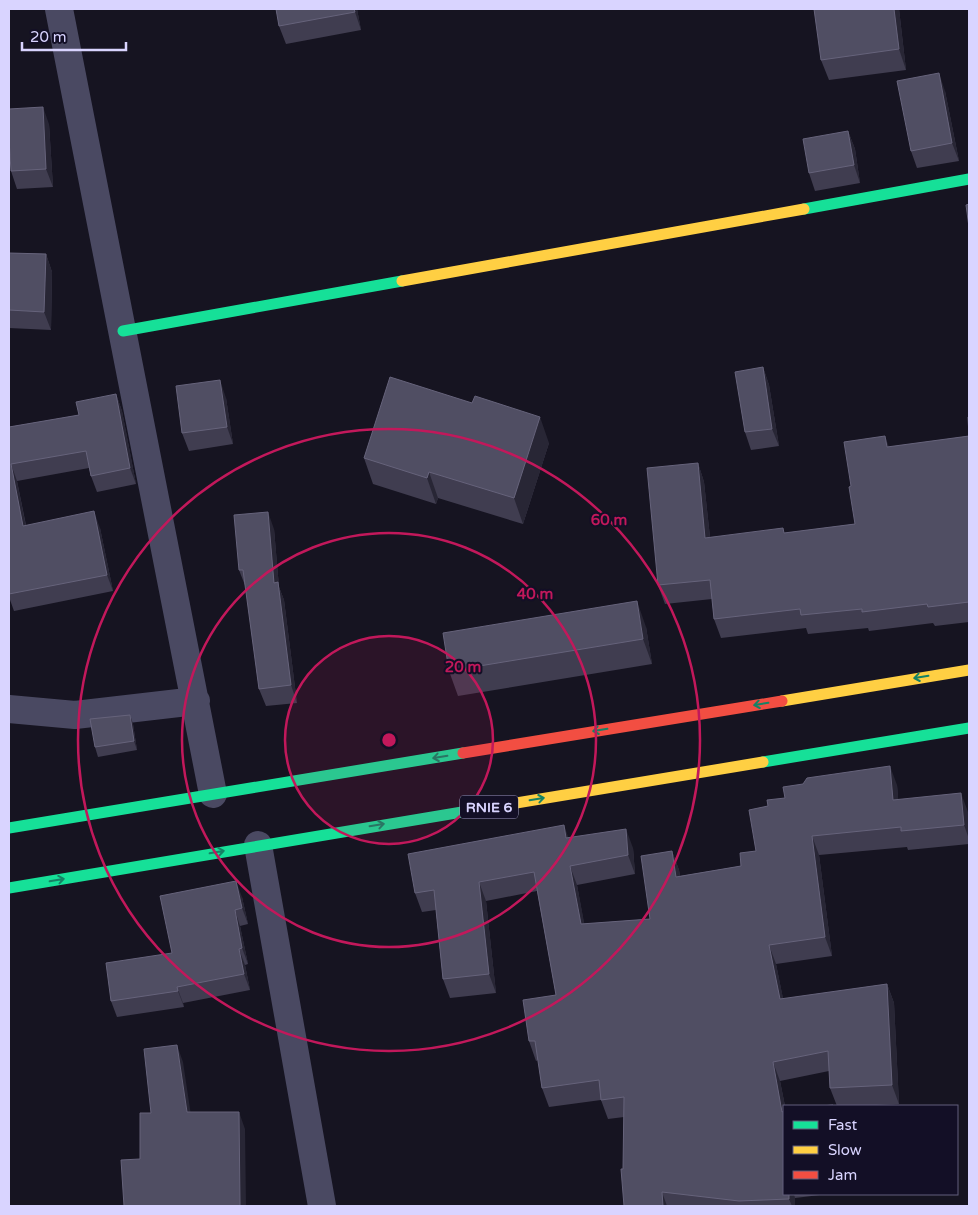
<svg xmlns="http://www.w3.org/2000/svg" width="978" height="1215" font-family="'Varela Round',sans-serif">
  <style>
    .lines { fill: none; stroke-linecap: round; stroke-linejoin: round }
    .street { stroke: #4a4962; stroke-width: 28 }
    .fast { stroke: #16e098; stroke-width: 11 }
    .slow { stroke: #ffcf43; stroke-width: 11 }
    .jam { stroke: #f24e42; stroke-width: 11 }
    .wall { fill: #403d50 }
    .shaded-wall { fill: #282635 }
    .building { fill: #504e63; stroke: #66637b }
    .oneway { stroke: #158265 }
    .ring { fill: none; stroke: #c2185b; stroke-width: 2.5 }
    .labels { text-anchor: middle; stroke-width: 4; stroke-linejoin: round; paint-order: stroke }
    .shield { fill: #130f26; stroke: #9e99be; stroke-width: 1 }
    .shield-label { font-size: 14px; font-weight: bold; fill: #d9d4ff }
    .centre { fill: #c2185b; stroke: #130f26; stroke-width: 2.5 }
    .ring-label { font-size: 15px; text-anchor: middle; font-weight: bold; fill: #c2185b; stroke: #130f26; stroke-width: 4; stroke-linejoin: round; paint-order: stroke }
  </style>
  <rect width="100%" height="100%" fill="#161421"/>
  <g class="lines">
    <path class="street" d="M59 9 213 794
      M9 709 75 715 196 701
      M258 845 322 1206"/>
    <path class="fast" d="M804 209 969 179
      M123 331 402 281
      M763 762 969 728
      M9 828 463 753
      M9 888 486 808"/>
    <path class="slow" d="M402 281 804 209
      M782 701 969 670
      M486 808 763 762"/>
    <path class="jam" d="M463 753 782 701"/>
  </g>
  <path class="wall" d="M276 9H357L361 30 286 44 279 26Z
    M899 9 906 70 829 80 821 60Z
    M945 91 959 161 917 168 911 151Z
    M49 124 53 187 17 189 11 171Z
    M848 131 855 149 860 183 815 191 809 173Z
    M9 253 46 254 52 272 51 330 9 328Z
    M763 367 769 385 779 446 751 450 745 432Z
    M116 394 122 411 136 484 97 492 91 476 89 468 17 481 26 525 100 528 113 591 14 611 9 597V427L79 415Z
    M226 398 233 444 189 451 182 433Z
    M969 417V622L935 626 933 623 869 631 868 628 808 634 806 628 721 638 714 619 712 599 665 604 658 585 698 463 704 482 710 537 785 533 855 524 851 486 889 447 969 436Z
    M549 443 523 524 438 498 436 504 373 484 364 458Z
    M274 529 279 587 284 600 297 703 266 706 259 689 246 588 239 570Z
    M646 627 652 664 458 696 449 671Z
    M130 715 133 724 137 750 98 757 95 747Z
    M897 785 898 799 968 812 969 825V844L908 850 907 847 819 855 832 956 776 964 783 999 887 984 894 1003 899 1104 855 1106H837L830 1088 829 1071 780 1081 785 1106 784 1194H828L795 1198V1206H624L623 1169 624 1117 608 1119 601 1100 549 1107 542 1088 538 1060 536 1061 529 1041 556 995 537 891 486 901 496 993 450 998 443 979 436 910 422 912 415 893 568 838 633 848 635 874 577 885 584 924 650 919 672 851 679 870 680 876 741 866 756 851Z
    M242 897 248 924 240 926 248 964 245 965 250 990 183 1003 184 1007 117 1017 111 1001 172 953Z"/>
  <path class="shaded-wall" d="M354 9H357L361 30Z
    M894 9H899L906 70 899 49Z
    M939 73 945 91 959 161 952 143Z
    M43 107 49 124 53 187 46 169Z
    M848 131 855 149 860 183 854 165Z
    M46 254 52 272 51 330 44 312Z
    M763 367 769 385 779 446 772 429Z
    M220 380 226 398 233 444 227 427Z
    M116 394 122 411 136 484 130 468Z
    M540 417 549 443 523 524 514 498Z
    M885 436 892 455 887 447Z
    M698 463 704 482 712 556 705 538Z
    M11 464 17 481 29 542 23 526Z
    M429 472 438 498 436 504 427 478Z
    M94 511 100 528 113 591 107 575Z
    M268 512 274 529 279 587 284 600 297 703 291 685 274 583Z
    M637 601 646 627 652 664 643 639Z
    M130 715 133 724 137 750 134 741Z
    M890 766 897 785 900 819 893 800Z
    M961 793 968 812 969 839 964 825Z
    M564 825 571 845 566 838Z
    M626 829 633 848 635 874 628 855Z
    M812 836 819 855 832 956 825 937Z
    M672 851 679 870 683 896 676 877Z
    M570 866 577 885 588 943 581 924Z
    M236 881 242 897 248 924 242 908Z
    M479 882 486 901 496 993 489 974Z
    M235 910 240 926 248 964 242 948Z
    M769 945 776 964 787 1018 780 999Z
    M239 949 245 965 250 990 244 974Z
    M887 984 894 1003 899 1104 892 1085Z
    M177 987 183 1003 184 1007 178 991Z
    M177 1045 183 1062 193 1129 187 1112Z
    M773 1062 780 1081 785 1106 784 1118 782 1112Z
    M239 1112 245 1129 246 1206H240Z
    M662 1192 667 1206H663Z
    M789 1194H794L795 1198V1206H792L789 1199Z"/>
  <path class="building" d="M276 9H354L355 12 279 26Z
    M814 9H894L899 49 821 60Z
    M939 73 952 143 911 151 897 81Z
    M43 107 46 169 11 171 9 139V109Z
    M848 131 854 165 809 173 803 139Z
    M969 204V227L966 205Z
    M9 253 46 254 44 312 9 310Z
    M763 367 772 429 745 432 735 372Z
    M390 377 472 403 475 396 540 417 514 498 429 472 427 478 364 458Z
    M220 380 227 427 182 433 176 386Z
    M116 394 130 468 91 476 86 451 11 464 23 526 94 511 107 575 9 594V427L79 415 76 402Z
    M968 417H969V602L928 607 927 604 862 612V609L801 615 800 609 714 619 710 580 658 585 647 468 698 463 705 538 783 528 784 533 855 524 849 487 851 486 844 442 885 436 887 447 969 436Z
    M268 512 274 583 278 582 291 685 259 689 243 570H239L234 515Z
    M637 601 643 639 449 671 443 633Z
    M130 715 134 741 95 747 90 719Z
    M890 766 893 800 961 793 964 825 901 831V827L812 836 825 937 769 945 780 999 887 984 892 1085 830 1088 828 1051 773 1062 782 1112 784 1111V1194H789V1199L739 1201 662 1192 663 1206H624L621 1169H623L624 1097 601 1100 599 1080 542 1088 535 1041H529L523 1000 556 995 534 872 479 882 489 974 443 979 434 890 415 893 408 854 564 825 566 838 626 829 628 855 570 866 581 924 650 919 641 856 672 851 676 877 741 866 740 853 756 851 749 810 768 806 767 800 785 798 783 787 803 784 807 778Z
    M236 881 242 908 235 910 242 948 239 949 244 974 177 987 178 991 111 1001 106 963 172 953 160 896Z
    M177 1045 187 1112H239L240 1206H124L121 1160 140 1159V1113H151L144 1049Z
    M833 1105V1106H821Z"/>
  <defs><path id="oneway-shaft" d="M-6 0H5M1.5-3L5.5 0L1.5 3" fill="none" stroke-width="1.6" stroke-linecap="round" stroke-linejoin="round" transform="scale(1.25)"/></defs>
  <g class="oneway">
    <use href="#oneway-shaft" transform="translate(921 677) rotate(171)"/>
    <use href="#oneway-shaft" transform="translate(761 704) rotate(171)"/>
    <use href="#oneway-shaft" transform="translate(600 730) rotate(171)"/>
    <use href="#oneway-shaft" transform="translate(440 757) rotate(171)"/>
    <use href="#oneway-shaft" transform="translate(537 799) rotate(-9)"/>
    <use href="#oneway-shaft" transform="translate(377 825) rotate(-9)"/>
    <use href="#oneway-shaft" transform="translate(217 852) rotate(-10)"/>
    <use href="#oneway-shaft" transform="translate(57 880) rotate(-10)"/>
  </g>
  <circle cx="389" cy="740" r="104" fill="#c2185b" fill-opacity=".12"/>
  <g class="ring">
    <circle cx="389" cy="740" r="104"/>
    <circle cx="389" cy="740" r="207"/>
    <circle cx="389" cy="740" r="311"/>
  </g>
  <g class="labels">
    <rect class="shield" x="460" y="795.5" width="58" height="23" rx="4"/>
    <g class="shield-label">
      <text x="489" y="812">RNIE 6</text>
    </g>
  </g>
  <circle cx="389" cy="740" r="8" class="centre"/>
  <g class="ring-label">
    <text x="609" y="525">60 m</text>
    <text x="535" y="599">40 m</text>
    <text x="463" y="672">20 m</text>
  </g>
  <rect width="978" height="1215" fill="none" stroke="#d9d4ff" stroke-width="20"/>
  <rect x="783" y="1105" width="175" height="90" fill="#130f26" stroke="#625e7d"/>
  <rect x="793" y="1121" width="25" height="8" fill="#16e098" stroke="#625e7d"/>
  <text x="828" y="1130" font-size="15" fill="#d9d4ff">Fast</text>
  <rect x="793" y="1146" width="25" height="8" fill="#ffcf43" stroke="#625e7d"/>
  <text x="828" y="1155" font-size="15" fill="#d9d4ff">Slow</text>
  <rect x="793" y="1171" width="25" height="8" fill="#f24e42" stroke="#625e7d"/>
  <text x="828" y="1180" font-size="15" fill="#d9d4ff">Jam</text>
  <path d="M22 42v8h104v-8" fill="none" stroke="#d9d4ff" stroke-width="2.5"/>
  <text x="30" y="42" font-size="15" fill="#d9d4ff" stroke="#130f26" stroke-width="4" paint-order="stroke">20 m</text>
</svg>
